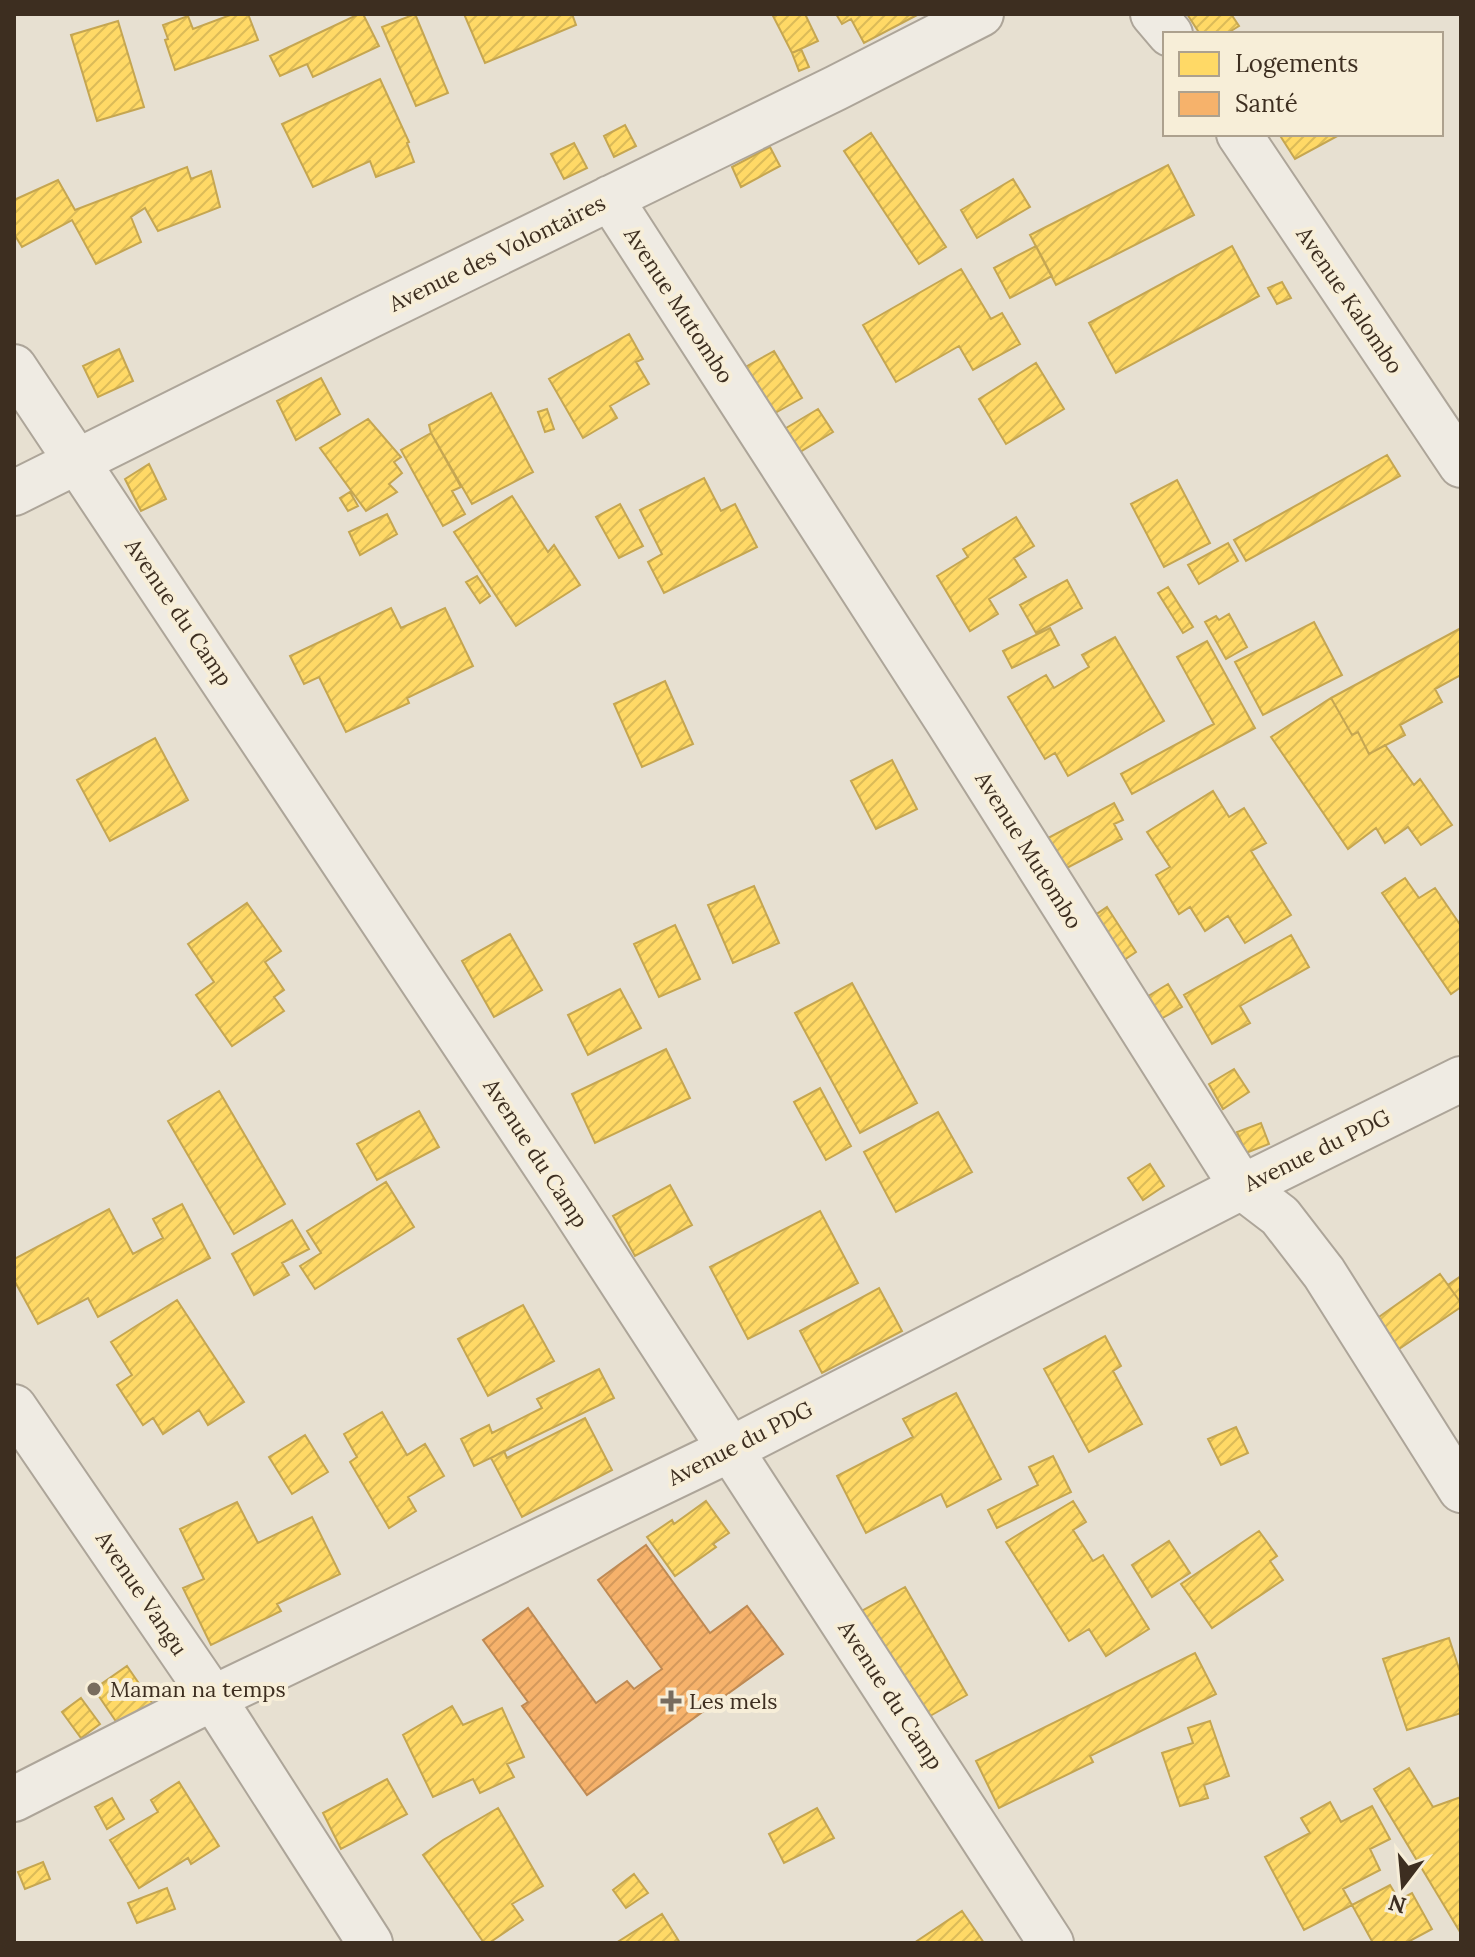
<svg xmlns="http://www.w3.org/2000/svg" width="1475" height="1957" font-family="Lora,serif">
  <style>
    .homes { fill: url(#homes-hatch); stroke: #c5a651; stroke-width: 2 }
    .health { fill: url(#health-hatch); stroke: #be8a54; stroke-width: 2 }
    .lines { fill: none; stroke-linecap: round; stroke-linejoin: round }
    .street-casing { stroke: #ada599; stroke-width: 48 }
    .street { stroke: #efebe3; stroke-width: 44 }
    .poi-dot { fill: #786c5e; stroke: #f7eed8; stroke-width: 3 }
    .labels { text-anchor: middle; stroke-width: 8; stroke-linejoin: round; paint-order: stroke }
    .street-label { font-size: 22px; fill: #3d2e20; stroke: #f7eed8 }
    .poi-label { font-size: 22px; fill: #3d2e20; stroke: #f7eed8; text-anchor: start }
  </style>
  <defs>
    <pattern id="homes-hatch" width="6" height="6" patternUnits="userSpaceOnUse" patternTransform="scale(2)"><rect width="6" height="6" fill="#ffd966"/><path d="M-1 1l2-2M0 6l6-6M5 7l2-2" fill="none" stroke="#dbbb58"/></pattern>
    <pattern id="health-hatch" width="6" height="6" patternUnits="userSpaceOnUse" patternTransform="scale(2)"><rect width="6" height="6" fill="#f6b26b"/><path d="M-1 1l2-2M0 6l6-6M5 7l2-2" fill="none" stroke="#d4995c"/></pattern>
  </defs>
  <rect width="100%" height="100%" fill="#e7e0d1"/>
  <path class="homes" d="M233 14H248L258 40 175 70 165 40 168 39 163 25 188 16 193 29Z
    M359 14H363L379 46 313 77 307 64 280 76 270 56Z
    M415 14 448 93 416 106 382 27Z
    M464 14H572L576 25 485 63Z
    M772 14H805L818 41 792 53Z
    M836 14H919L864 43 851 19 842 24Z
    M1187 14H1231L1239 26 1226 34H1200Z
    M118 21 144 107 97 121 71 35Z
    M801 49 809 67 799 71 792 53Z
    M380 79 409 142 407 143 414 162 376 177 370 161 313 187 282 124Z
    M625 125 636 146 614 157 604 136Z
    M871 133 946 247 919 264 844 151Z
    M1279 134H1341L1295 159Z
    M574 143 587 168 564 179 551 154Z
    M770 147 780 166 741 187 732 167Z
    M1168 165 1194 215 1056 285 1030 235Z
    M187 167 191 179 211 171 220 207 158 231 145 208 131 217 141 242 96 264 72 220 22 247 14 234V200L58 180 75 210Z
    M1013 179 1030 207 977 238 961 210Z
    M1036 246 1052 276 1010 298 994 268Z
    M1232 246 1259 296 1116 373 1089 323Z
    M961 269 991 319 1002 313 1020 344 973 370 959 346 896 382 863 325Z
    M1282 282 1291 298 1277 304 1268 288Z
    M629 334 643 359 636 362 649 384 610 406 617 418 583 438 549 379Z
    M119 349 133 381 98 397 83 366Z
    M774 351 802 398 768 417 740 370Z
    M1036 363 1064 409 1006 444 979 399Z
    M321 378 340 414 296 440 277 401Z
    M491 393 533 472 472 504 431 433 429 425Z
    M547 409 554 429 545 432 538 412Z
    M818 409 833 432 790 458 776 434Z
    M368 419 401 457 394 462 402 473 389 484 397 492 366 511 320 448Z
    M431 433 461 487 452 491 465 514 443 526 401 450Z
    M1387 455 1400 476 1246 561 1234 540Z
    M149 464 166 499 141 511 125 479Z
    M704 478 721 511 735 504 757 547 664 593 648 562 662 554 640 510Z
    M1177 480 1210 543 1164 567 1131 504Z
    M350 492 358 506 348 511 340 498Z
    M512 496 548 552 554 545 580 585 516 626 454 532Z
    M620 504 643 546 619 558 596 517Z
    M387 514 397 534 360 555 349 532Z
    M1016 517 1034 546 1014 558 1026 577 989 599 998 614 970 631 937 576 968 557 963 549Z
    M1228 543 1238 561 1199 584 1188 565Z
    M477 576 490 596 480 603 466 582Z
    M1067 580 1082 608 1036 633 1020 605Z
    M1168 587 1193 627 1183 633 1158 593Z
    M391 608 401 628 445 608 473 666 407 698 409 703 346 732 319 677 304 684 290 656Z
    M1229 614 1247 647 1226 659 1205 622 1216 616 1219 620Z
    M1314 622 1342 675 1263 715 1235 662Z
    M1050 628 1059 645 1012 668 1003 651Z
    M1461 628V675L1435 689 1442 702 1400 725 1405 735 1369 754 1358 732 1352 735 1331 698Z
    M1115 637 1164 721 1068 776 1055 753 1045 759 1008 697 1046 675 1054 688 1089 667 1082 655Z
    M1207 641 1255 728 1132 794 1121 774 1214 724 1177 657Z
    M665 681 693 744 642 767 614 704Z
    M1331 698 1352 735 1358 732 1369 754 1385 745 1414 785 1420 779 1452 825 1421 845 1408 827 1385 843 1376 828 1348 849 1271 737Z
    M155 738 188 800 110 841 77 780Z
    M892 760 917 809 876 829 851 781Z
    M1213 791 1229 817 1244 808 1266 843 1251 851 1291 915 1245 943 1228 916 1205 931 1190 907 1179 914 1156 875 1170 867 1147 832Z
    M1114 803 1123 820 1114 824 1122 839 1063 870 1033 846Z
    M1405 878 1419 898 1435 888 1461 926V987L1451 994 1382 893Z
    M754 886 779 943 733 963 708 905Z
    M247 903 281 951 265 962 284 990 274 997 284 1011 232 1046 196 995 214 982 188 944Z
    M1107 907 1136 952 1112 968 1082 924Z
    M675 925 700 979 659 997 634 944Z
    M510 934 542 990 494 1017 462 961Z
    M1291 935 1309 967 1240 1006 1250 1023 1212 1044 1184 995Z
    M852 983 917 1103 860 1133 795 1013Z
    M1168 984 1182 1007 1159 1020 1145 998Z
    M620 989 641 1028 588 1055 568 1015Z
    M666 1049 690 1098 595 1143 572 1094Z
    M1234 1069 1249 1092 1223 1109 1209 1084Z
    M820 1088 851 1146 826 1160 794 1102Z
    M219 1091 285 1204 234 1234 168 1121Z
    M419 1111 439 1147 377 1180 357 1144Z
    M938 1112 972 1172 896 1212 864 1152Z
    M1261 1123 1269 1144 1246 1153 1237 1132Z
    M1150 1164 1164 1186 1143 1200 1128 1178Z
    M386 1182 414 1227 315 1289 300 1266 321 1253 307 1231Z
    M670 1185 692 1225 635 1256 613 1216Z
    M182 1204 210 1258 98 1317 88 1298 38 1324 14 1280V1259L109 1209 133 1254 163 1238 153 1219Z
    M820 1211 858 1283 748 1339 710 1267Z
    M292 1220 309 1249 282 1263 289 1275 254 1295 232 1254Z
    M1440 1274 1461 1303V1307L1390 1355 1369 1324Z
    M1461 1276V1303L1448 1285Z
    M879 1288 902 1331 822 1373 800 1331Z
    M177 1300 244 1402 208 1425 199 1410 163 1434 153 1418 143 1425 117 1385 132 1375 111 1342Z
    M523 1305 554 1361 488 1396 458 1339Z
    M1105 1336 1121 1366 1113 1371 1142 1424 1089 1452 1044 1369Z
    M599 1369 614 1398 474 1466 461 1439 489 1425 492 1433 542 1408 537 1399Z
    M956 1393 1001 1479 947 1507 941 1494 866 1533 837 1476 913 1437 903 1419Z
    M382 1412 407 1455 425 1444 444 1476 408 1497 416 1511 389 1528 350 1462 357 1457 344 1434Z
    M585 1418 612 1470 522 1517 491 1458 504 1451 507 1458Z
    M1236 1427 1248 1453 1221 1465 1208 1439Z
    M305 1435 328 1472 292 1494 269 1457Z
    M1053 1456 1071 1492 997 1528 988 1510 1038 1485 1029 1467Z
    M706 1501 729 1533 713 1544 716 1547 675 1576 647 1537 672 1520 674 1524Z
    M1073 1501 1086 1522 1073 1530 1093 1561 1103 1555 1149 1629 1106 1656 1089 1629 1069 1641 1006 1542Z
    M237 1502 258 1543 312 1517 340 1574 277 1604 281 1611 211 1645 183 1588 204 1579 180 1529Z
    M1259 1531 1277 1556 1270 1561 1283 1580 1212 1628 1181 1584Z
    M1169 1541 1190 1573 1152 1597 1132 1565Z
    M905 1587 967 1695 923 1720 860 1612Z
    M1449 1638 1461 1675V1713L1407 1730 1383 1659Z
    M1195 1653 1216 1694 1090 1756 1093 1762 999 1808 976 1761Z
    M127 1666 153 1704 119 1726 94 1689Z
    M81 1698 100 1724 81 1738 62 1712Z
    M452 1706 463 1725 502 1708 524 1757 507 1764 514 1777 480 1793 473 1779 433 1797 403 1735Z
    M1210 1721 1229 1776 1204 1785 1208 1798 1180 1806 1162 1753 1193 1743 1188 1728Z
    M1409 1768 1433 1807 1461 1797 1460 1932 1374 1789Z
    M387 1779 407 1814 341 1849 323 1813Z
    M179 1782 219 1846 191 1864 188 1858 139 1888 110 1840 158 1812 151 1800Z
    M112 1798 124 1819 107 1829 95 1807Z
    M1330 1802 1341 1822 1372 1806 1390 1839 1370 1849 1380 1870 1343 1889 1352 1905 1304 1930 1265 1857 1310 1833 1301 1818Z
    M498 1808 543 1886 512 1904 523 1920 489 1943H484L423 1855 443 1840Z
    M817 1808 834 1838 784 1863 769 1834Z
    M43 1862 50 1879 25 1889 18 1872Z
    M634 1874 648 1893 626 1908 613 1890Z
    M1390 1885 1399 1900 1412 1893 1432 1929 1406 1943H1373L1352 1905Z
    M167 1888 175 1909 137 1923 128 1903Z
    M962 1911 984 1943H914Z
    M662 1914 680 1943H616Z"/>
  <path class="health" d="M646 1545 710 1633 747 1606 783 1654 587 1795 522 1706 528 1702 483 1640 528 1608 596 1703 627 1681 634 1689 662 1669 598 1580Z"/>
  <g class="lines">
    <g class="street-casing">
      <path id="street" d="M1153 14 1170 34
        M1239 134 1461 465
        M610 198 947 720 1242 1187 1280 1216 1324 1273 1461 1490
        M14 367 567 1198 1051 1943
        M14 493 369 316 836 88 981 14
        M14 1407 213 1698 370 1943
        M14 1799 213 1698 729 1450 1242 1187 1461 1079"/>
    </g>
    <use href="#street" class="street"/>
  </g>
  <g class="poi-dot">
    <circle cx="94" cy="1689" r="8"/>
    <path d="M667 1689h8v8h8v8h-8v8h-8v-8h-8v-8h8z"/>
  </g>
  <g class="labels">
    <g class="street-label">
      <text transform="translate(497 253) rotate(-26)" y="8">Avenue des Volontaires</text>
      <text transform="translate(1350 300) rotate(56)" y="8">Avenue Kalombo</text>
      <text transform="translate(679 305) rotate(57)" y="8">Avenue Mutombo</text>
      <text transform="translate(179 612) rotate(56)" y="8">Avenue du Camp</text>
      <text transform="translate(1029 850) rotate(58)" y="8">Avenue Mutombo</text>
      <text transform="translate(1317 1150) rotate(-26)" y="8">Avenue du PDG</text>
      <text transform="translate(536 1153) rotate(57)" y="8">Avenue du Camp</text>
      <text transform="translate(740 1443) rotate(-27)" y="8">Avenue du PDG</text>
      <text transform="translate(142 1593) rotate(56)" y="8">Avenue Vangu</text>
      <text transform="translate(891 1695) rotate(57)" y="8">Avenue du Camp</text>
    </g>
    <g class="poi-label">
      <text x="110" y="1697">Maman na temps</text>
      <text x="689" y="1709">Les mels</text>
    </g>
  </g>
  <rect width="1475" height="1957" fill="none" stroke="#3d2e20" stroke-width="32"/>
  <rect x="1163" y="32" width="280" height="104" fill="#f7eed8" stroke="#ada18e" stroke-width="2"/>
  <rect x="1179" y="52" width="40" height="24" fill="#ffd966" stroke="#ada18e" stroke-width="2"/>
  <text x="1235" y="72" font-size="24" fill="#3d2e20">Logements</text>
  <rect x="1179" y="92" width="40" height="24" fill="#f6b26b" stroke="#ada18e" stroke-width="2"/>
  <text x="1235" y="112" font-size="24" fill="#3d2e20">Santé</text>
  <g transform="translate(1403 1885) rotate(196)" stroke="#f7eed8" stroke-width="6" paint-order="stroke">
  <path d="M0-6L14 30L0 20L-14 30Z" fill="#3d2e20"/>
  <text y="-12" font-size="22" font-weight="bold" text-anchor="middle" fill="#3d2e20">N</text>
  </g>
</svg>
